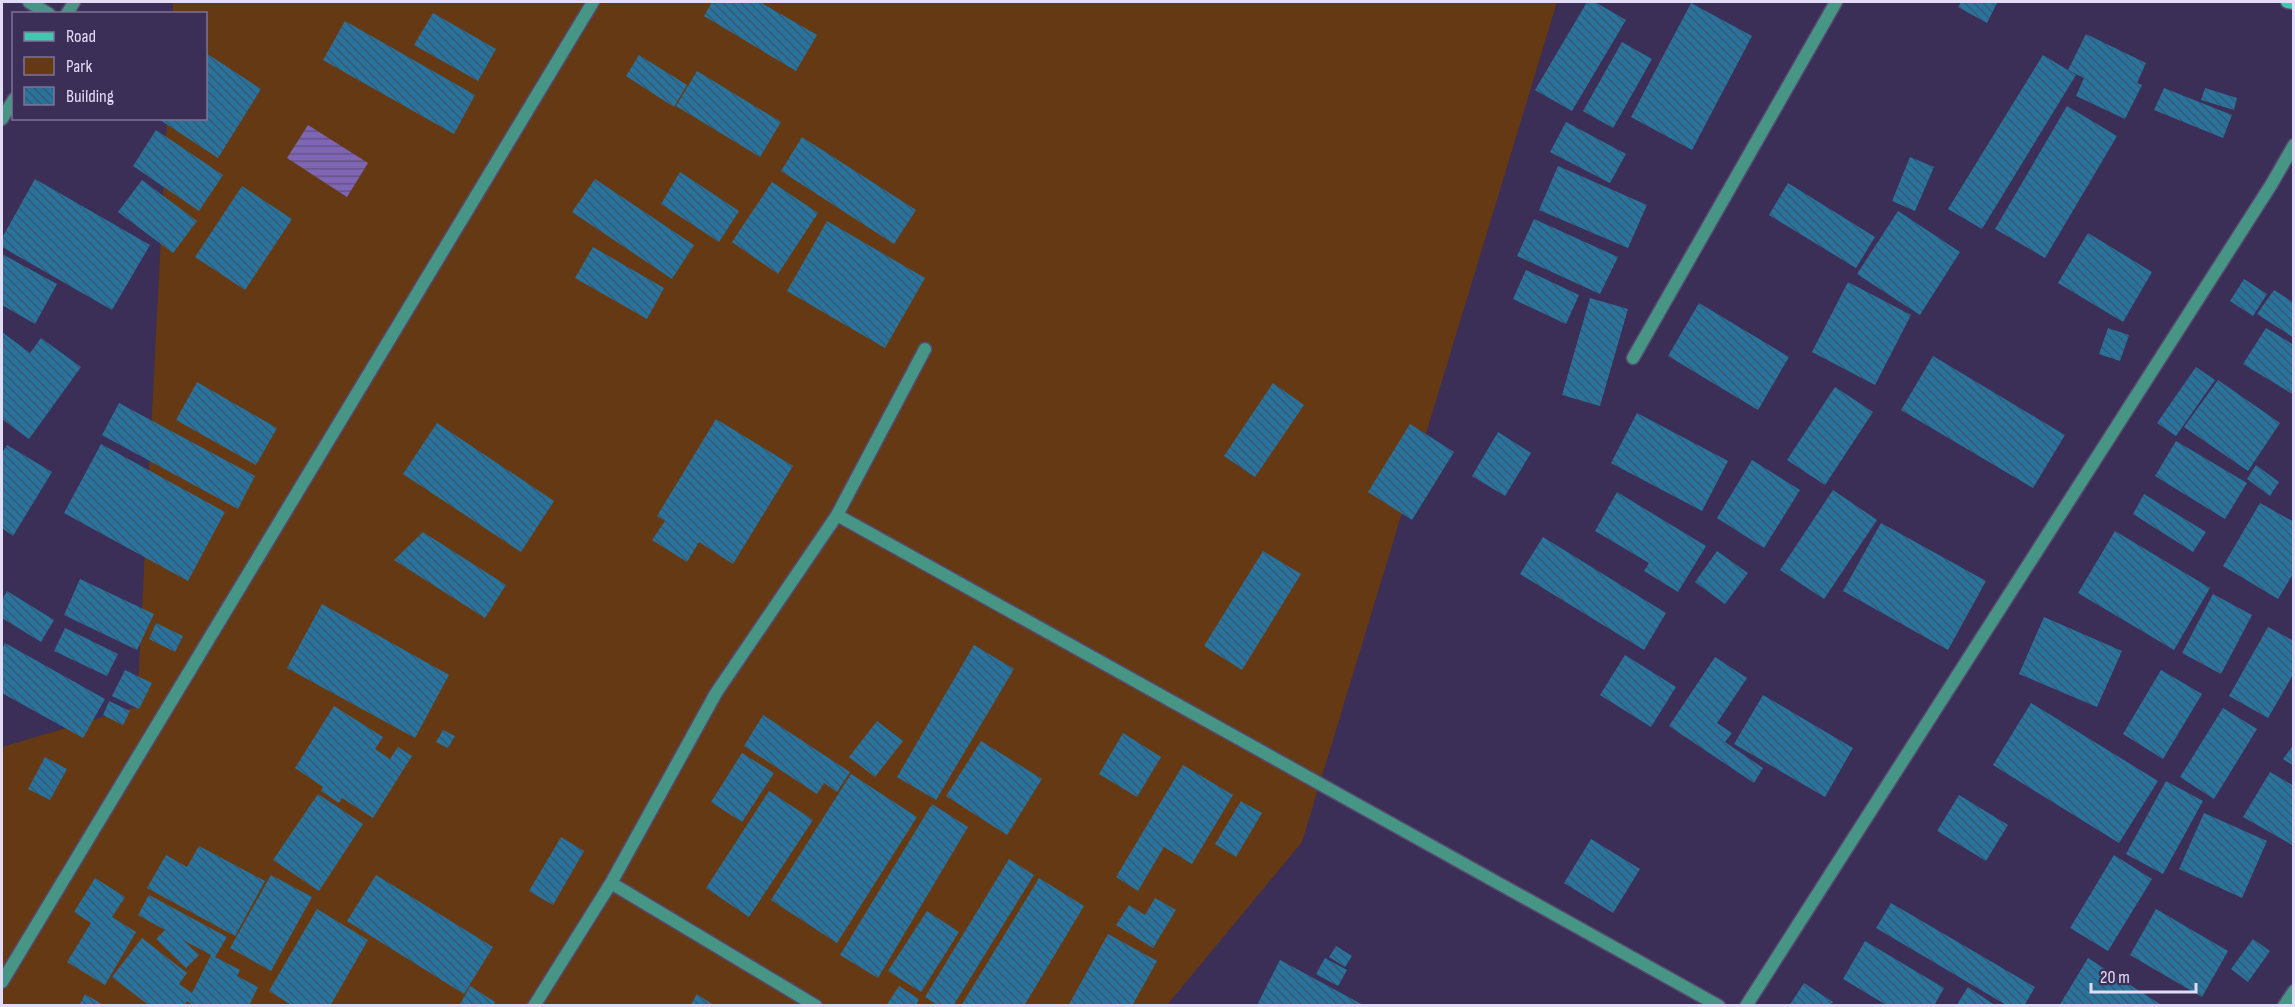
<svg xmlns="http://www.w3.org/2000/svg" width="2295" height="1007" font-family="'Sofia Sans Condensed',sans-serif">
  <style>
    .green { fill: #653913 }
    .water { fill: url(#water-rules) }
    .building { fill: url(#building-back-hatch) }
    .lines { fill: none; stroke-linecap: round; stroke-linejoin: round }
    .street-casing { stroke: #564a70; stroke-width: 15 }
    .secondary-casing { stroke: #564a70; stroke-width: 15 }
    .street { stroke: #479584; stroke-width: 12 }
    .secondary { stroke: #40c9b0; stroke-width: 12 }
  </style>
  <defs>
    <pattern id="water-rules" width="6" height="5" patternUnits="userSpaceOnUse" patternTransform="scale(1.5)"><rect width="6" height="5" fill="#7f65b3"/><path d="M0 2.5h6" fill="none" stroke="#645584"/></pattern>
    <pattern id="building-back-hatch" width="6" height="6" patternUnits="userSpaceOnUse" patternTransform="scale(1.5)"><rect width="6" height="6" fill="#2a739d"/><path d="M-1 5l2 2M0 0l6 6M5-1l2 2" fill="none" stroke="#375a74"/></pattern>
  </defs>
  <rect width="100%" height="100%" fill="#3b2e57"/>
  <path class="green" d="M173 2H1557L1302 842 1167 1005 2 1006V747L137 707 167 119 206 118V14L173 13Z"/>
  <path class="water" d="M308 125 368 163 347 197 287 158Z"/>
  <path class="building" d="M712 2H760L817 35 796 71 704 16Z
    M1587 2H1595L1626 20 1572 111 1535 90Z
    M1961 2H1994L1997 3 1987 23 1958 7Z
    M1691 3 1752 36 1692 150 1631 117Z
    M433 13 496 49 478 81 414 45Z
    M345 21 475 95 454 134 323 60Z
    M2086 34 2146 63 2137 83 2142 85 2125 119 2076 96 2084 78 2068 70Z
    M1622 42 1652 59 1613 128 1583 111Z
    M206 53 261 89 218 158 157 118H206Z
    M639 55 687 85 674 107 626 76Z
    M2043 55 2076 75 1982 229 1948 209Z
    M697 71 781 122 760 157 676 106Z
    M2164 88 2232 115 2223 138 2154 110Z
    M2205 88 2237 98 2234 110 2201 100Z
    M2067 106 2117 136 2045 258 1995 229Z
    M1566 122 1626 154 1610 183 1550 152Z
    M156 130 223 175 199 211 133 166Z
    M802 137 916 210 894 244 781 171Z
    M1910 157 1934 167 1915 211 1892 201Z
    M1558 166 1647 205 1628 248 1539 210Z
    M680 172 739 211 719 242 661 204Z
    M35 179 150 245 112 310 2 247V238Z
    M595 179 694 245 672 279 572 212Z
    M142 180 197 221 173 253 118 212Z
    M772 182 818 213 778 274 732 242Z
    M1788 183 1875 237 1856 268 1769 215Z
    M242 186 292 219 245 290 195 257Z
    M1898 211 1960 252 1920 315 1857 274Z
    M1534 219 1618 257 1600 294 1517 256Z
    M827 221 925 278 885 348 787 291Z
    M2088 233 2152 272 2123 322 2058 283Z
    M593 247 664 288 647 319 575 278Z
    M2 254 57 284 35 324 2 305Z
    M1526 270 1579 295 1566 324 1513 299Z
    M2244 279 2267 294 2253 316 2230 301Z
    M1848 282 1911 315 1875 385 1812 352Z
    M2274 290 2294 303V338L2257 314Z
    M1590 298 1628 309 1600 406 1562 395Z
    M1699 303 1789 357 1758 410 1668 356Z
    M2108 328 2129 335 2120 361 2099 354Z
    M2266 328 2294 345V395L2243 364Z
    M2 332 30 353 41 338 81 367 29 439 2 419Z
    M1933 356 2065 435 2033 488 1901 410Z
    M2196 367 2215 380 2176 436 2157 423Z
    M2218 380 2280 423 2248 471 2184 427Z
    M197 382 277 428 256 465 176 420Z
    M1273 383 1304 405 1255 477 1224 456Z
    M1835 387 1873 412 1825 485 1787 460Z
    M119 403 255 476 238 509 102 435Z
    M1637 413 1728 461 1702 511 1611 463Z
    M716 419 793 466 733 564 699 542 687 562 652 540 665 521 657 516Z
    M437 423 554 501 521 552 403 474Z
    M1410 424 1454 452 1412 520 1368 492Z
    M1498 432 1531 453 1505 496 1472 476Z
    M2176 441 2247 483 2225 519 2155 476Z
    M101 444 225 512 188 581 64 513Z
    M7 445 52 472 13 536 2 528V453Z
    M1752 460 1800 490 1764 548 1717 518Z
    M2256 465 2279 482 2270 496 2247 479Z
    M1833 490 1877 520 1824 599 1780 570Z
    M1617 492 1706 546 1678 592 1644 571 1649 563 1595 531Z
    M2144 494 2206 532 2193 552 2133 514Z
    M2260 503 2294 522V572L2278 599 2223 566Z
    M1881 523 1986 581 1948 650 1843 591Z
    M2115 531 2210 588 2174 650 2078 593Z
    M423 532 506 585 485 618 394 560Z
    M1543 537 1666 613 1644 650 1520 574Z
    M1263 551 1301 574 1242 670 1204 646Z
    M1717 551 1748 573 1725 604 1695 582Z
    M80 579 154 614 137 650 64 615Z
    M7 591 54 620 41 642 2 618V600Z
    M2213 594 2252 615 2221 674 2182 653Z
    M322 604 449 675 415 738 287 668Z
    M2044 617 2122 651 2097 707 2019 674Z
    M156 623 183 636 175 652 149 639Z
    M2268 627 2294 641V673L2268 718 2229 696Z
    M65 628 118 654 107 676 54 651Z
    M5 643 105 699 83 738 2 693V649Z
    M974 645 1014 669 936 800 897 777Z
    M1625 655 1676 687 1651 727 1600 695Z
    M1715 657 1747 678 1717 723 1732 733 1725 742 1763 768 1754 783 1669 726Z
    M125 670 152 683 139 709 112 696Z
    M2161 670 2202 694 2163 759 2123 734Z
    M1763 695 1853 748 1825 797 1734 744Z
    M109 701 130 711 123 725 103 715Z
    M2031 703 2158 781 2119 843 1993 765Z
    M334 706 383 737 375 749 390 759 398 747 412 756 373 818 342 798 339 803 321 791 323 787 295 768Z
    M2223 708 2257 729 2214 799 2180 777Z
    M763 715 850 772 837 792 824 783 817 794 744 746Z
    M877 721 903 741 875 777 849 757Z
    M443 730 455 736 448 748 436 742Z
    M1123 733 1161 757 1137 797 1099 774Z
    M981 741 1042 779 1007 835 946 796Z
    M2294 744V766L2283 759Z
    M742 753 774 773 742 822 711 802Z
    M45 757 67 769 50 800 28 789Z
    M1183 765 1233 795 1192 864 1164 847 1138 891 1116 877Z
    M2270 772 2294 786V846L2243 817Z
    M851 774 917 817 837 943 771 900Z
    M2166 781 2203 801 2163 874 2126 854Z
    M769 791 813 820 749 917 706 888Z
    M318 794 363 824 319 891 273 860Z
    M1959 795 2008 825 1986 861 1937 831Z
    M1241 801 1262 813 1236 857 1215 844Z
    M932 804 968 827 878 978 840 955Z
    M2204 813 2267 841 2242 898 2179 869Z
    M561 837 584 851 553 905 529 891Z
    M1591 839 1640 869 1613 913 1564 883Z
    M199 846 265 881 235 936 147 888 166 855 187 867Z
    M2114 855 2152 879 2108 951 2070 928Z
    M1009 859 1034 875 953 1006H939L925 997Z
    M271 875 312 897 271 971 230 948Z
    M376 875 493 947 464 994 347 921Z
    M95 878 125 897 112 917 136 932 105 985 67 962 91 923 74 912Z
    M1039 878 1084 906 1024 1006H961Z
    M149 895 227 937 215 957 240 970 237 976 258 987 249 1006H195L187 1001 184 1006H150L112 977 142 938 187 973 179 984 192 993 211 955 183 940 199 955 186 968 156 939 165 930 138 915Z
    M1155 898 1176 910 1153 948 1116 925 1129 905 1145 915Z
    M1891 903 2035 987 2024 1006H2008L1876 928Z
    M317 909 368 940 330 1006H293L269 991Z
    M2156 909 2228 951 2202 997 2130 955Z
    M927 911 959 932 921 992 888 971Z
    M1108 934 1157 961 1132 1006H1068Z
    M2253 939 2270 951 2248 982 2231 969Z
    M1865 941 1944 988 1934 1006H1888L1843 979Z
    M1336 946 1352 956 1345 967 1329 957Z
    M1325 958 1347 970 1338 986 1316 974Z
    M2088 958 2163 1006H2059Z
    M1280 960 1365 1006H1263L1258 1003Z
    M1804 983 1833 1002 1830 1006H1789Z
    M470 986 495 1002 493 1006H459Z
    M899 986 919 999 916 1006H886Z
    M1968 987 1996 1006H1956Z
    M85 994 105 1006H79Z
    M697 994 715 1006H690Z"/>
  <g class="lines">
    <g class="street-casing">
      <path id="street" d="M29 2 49 14
        M67 14 74 2
        M2 119 14 99
        M1633 358 1836 2
        M837 515 1719 1006
        M611 883 816 1006
        M2 982 593 2
        M534 1006 611 883 716 693 837 515 925 349
        M1746 1006 2271 185 2294 145
        M2284 1006 2294 991"/>
    </g>
    <g class="secondary-casing">
      <path id="secondary" d="M2287 2 2294 3"/>
    </g>
    <use href="#street" class="street"/>
    <use href="#secondary" class="secondary"/>
  </g>
  <rect width="2295" height="1007" fill="none" stroke="#e3dcf6" stroke-width="6"/>
  <rect x="12" y="12" width="195" height="108" fill="#3b2e57" stroke="#7e7497" stroke-width="1.5"/>
  <rect x="24" y="32" width="30" height="9" fill="#40c9b0" stroke="#7e7497" stroke-width="1.5"/>
  <text x="66" y="42" font-size="18" fill="#e3dcf6">Road</text>
  <rect x="24" y="57" width="30" height="18" fill="#653913" stroke="#7e7497" stroke-width="1.5"/>
  <text x="66" y="72" font-size="18" fill="#e3dcf6">Park</text>
  <rect x="24" y="87" width="30" height="18" fill="url(#building-back-hatch)" stroke="#7e7497" stroke-width="1.5"/>
  <text x="66" y="102" font-size="18" fill="#e3dcf6">Building</text>
  <path d="M2091 983v9h105v-9" fill="none" stroke="#e3dcf6" stroke-width="3"/>
  <text x="2100" y="983" font-size="18" fill="#e3dcf6" stroke="#3b2e57" stroke-width="4.5" paint-order="stroke">20 m</text>
</svg>
